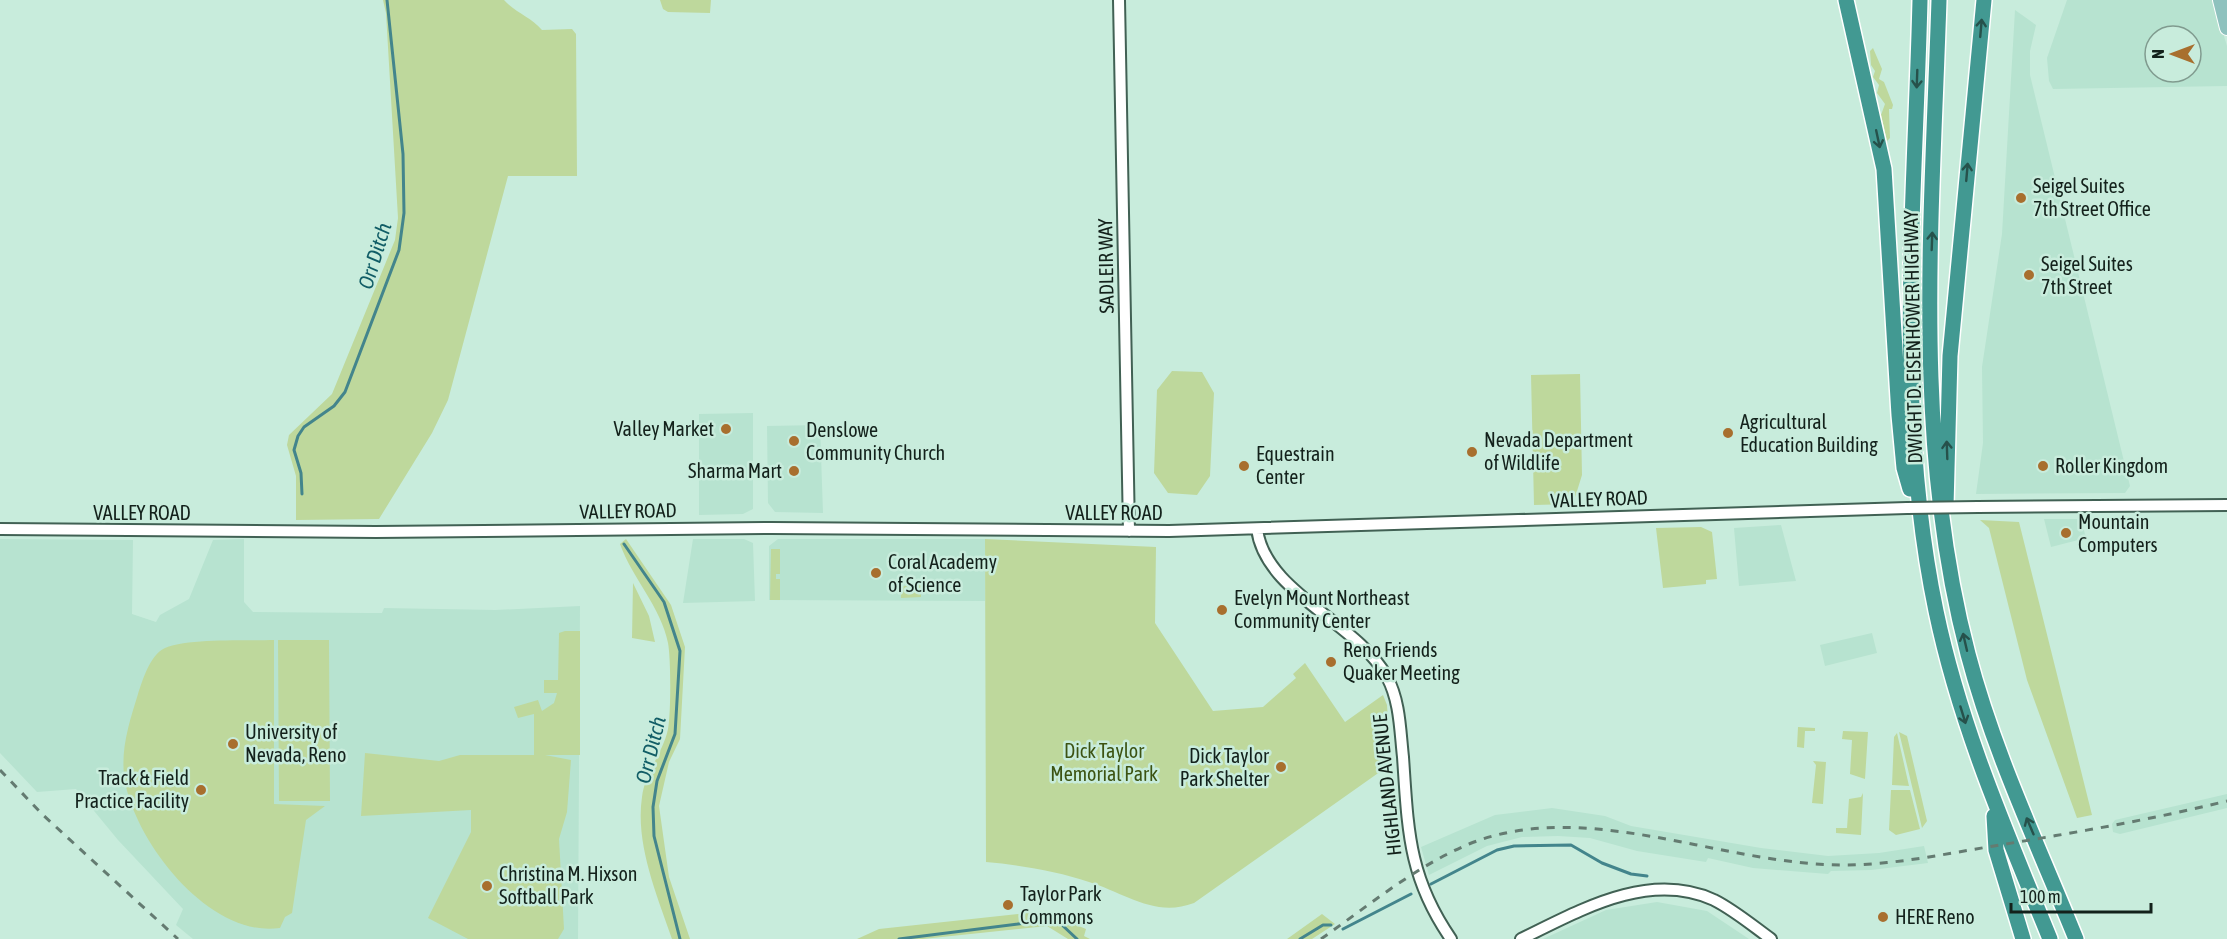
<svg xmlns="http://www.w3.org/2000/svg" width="2227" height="939" font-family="'Asap Condensed',sans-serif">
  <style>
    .built { fill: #b7e3d0; fill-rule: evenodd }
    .green { fill: #bed89c }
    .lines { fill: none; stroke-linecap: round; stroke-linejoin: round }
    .stream { stroke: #43858c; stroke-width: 3 }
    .minor-casing { stroke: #416154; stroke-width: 14 }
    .major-casing { stroke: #fff; stroke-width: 16 }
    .highway-casing { stroke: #fff; stroke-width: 18 }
    .minor { stroke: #fff; stroke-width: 10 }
    .major { stroke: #8ec2be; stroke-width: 14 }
    .highway { stroke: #429992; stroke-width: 15 }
    .rail { stroke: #647b71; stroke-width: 3; stroke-dasharray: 8 8; stroke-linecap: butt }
    .minor-bridge-casing { stroke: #416154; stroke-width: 14; stroke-linecap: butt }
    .minor-bridge { stroke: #fff; stroke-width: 10 }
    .oneway { stroke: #26514b }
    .poi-dot { fill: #a86f2e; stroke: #c8ecdc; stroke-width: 2 }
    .labels { text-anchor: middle; stroke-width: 5; stroke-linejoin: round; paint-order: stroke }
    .poi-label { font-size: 20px; fill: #13211b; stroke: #c8ecdc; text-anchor: start }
    .street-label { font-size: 20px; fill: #13211b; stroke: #c8ecdc }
    .park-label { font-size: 20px; fill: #3c5312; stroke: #c8ecdc }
    .water-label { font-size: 21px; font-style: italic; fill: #115d66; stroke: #c8ecdc }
  </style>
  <rect width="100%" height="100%" fill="#c8ecdc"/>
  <path class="built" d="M2067 0H2213L2227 46V86L2053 89 2049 81 2047 58ZM2155 36H2191V72H2155Z
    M2015 10 2036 25 2030 51V75L2130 486 2125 493 1976 494 1983 443 1982 367 2002 234Z
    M753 413V509L743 514 699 515V414Z
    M820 425 823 513 775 512 768 503 767 426Z
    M2044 519H2081L2086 538 2051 547Z
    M1781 525 1796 581 1739 586 1734 528Z
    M0 539 133 540 132 614 156 622 160 615 189 599 213 540 244 539V602L253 612 367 613H382L384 608 495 610 580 606 578 939H193L176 925 183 909 118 840 76 789 37 792 0 753Z
    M693 539H744L753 543 755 601 683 603Z
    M778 539H985V601L769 600V546Z
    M1872 633 1877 653 1825 666 1820 645Z
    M2227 794V808L2120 834 2113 832 2112 824 2115 820Z
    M1552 808 1605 816 1631 826 1761 848 1828 856 1879 853 1924 846 1928 863 1871 870 1831 871 1828 874 1753 868 1708 858 1706 862 1637 851 1590 838 1558 836 1522 837 1487 846 1429 875 1421 847 1495 815Z
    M1657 902 1707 911 1749 939H1543L1606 910Z"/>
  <path class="green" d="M383 0H504C516 13 531 17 542 30L572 29 576 34 577 176H508L448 400 432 433 379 519 296 520V476L287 445 289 435 332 394 395 240 398 218 386 13Z
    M660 0H711L710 13 668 12 663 9Z
    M1873 48 1882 69 1879 79 1884 82 1893 105 1892 109H1889L1890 138 1887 141 1881 115 1885 104 1877 93 1879 85 1873 77 1875 71 1871 65 1870 51Z
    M1172 371 1202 372 1214 393 1210 476 1197 495 1168 493 1154 473 1157 390Z
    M1580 374 1582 475 1573 504 1534 505 1531 375Z
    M1980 520 2019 522 2092 815 2077 818 2027 680 1989 528Z
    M1701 527 1712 532 1717 579 1706 580V584L1663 588 1656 528Z
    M626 539 671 605 685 647 680 739 669 762 659 806 669 877 690 939H672C657 895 635 844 642 797 645 772 663 753 668 729 671 714 671 658 668 643 661 607 632 578 620 544Z
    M985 539 1156 547 1155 623 1213 711 1263 707 1296 678 1293 674 1305 663 1345 722 1383 695 1387 705 1391 764 1194 903C1155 918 1125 893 1089 882 1057 871 1020 865 986 862Z
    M771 549H780V574H776V579H780V600H770Z
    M633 583 649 616 655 642 632 638Z
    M911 584 921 585V597L901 598V587Z
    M565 631H580V755H545L571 760 567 812 559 839 564 929 558 939H468L428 918 471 832V810L361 816 365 753 439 761 460 755H534V714L518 718 514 707 538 700 542 711 554 703 557 693H544V680H558L559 633Z
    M274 640V804L325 806 306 820 292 913 285 917 280 928C208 939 131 837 124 775 121 747 130 720 138 694 143 679 150 655 165 648 189 638 247 641 274 640Z
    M278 640H329L330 801H279Z
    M1798 727 1815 728V731H1805L1804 748 1797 747Z
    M1843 731 1868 732 1865 779 1850 774 1852 740 1842 739Z
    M1899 732 1907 736 1927 821 1922 828Z
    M1897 733 1909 786 1892 785 1894 737Z
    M1813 761 1826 762 1823 804 1812 803 1816 765Z
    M1891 790H1910L1920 829 1896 835 1889 830Z
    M1863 793 1861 835 1836 833V828H1847L1849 799 1861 797Z
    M1028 913 1064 920 1086 929 1084 936 1090 939H1068L1047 926 923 939H857L879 929Z
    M1322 914 1335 924 1312 939H1287Z"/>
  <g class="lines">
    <path class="stream" d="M302 494 301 473 294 450 298 436 304 427 334 406 345 392 399 250 404 213 403 154 387 0
      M624 544 664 602 680 651 675 734 657 781 653 807 654 836 680 939
      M1431 884 1497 850 1514 846 1571 845 1602 863 1631 874 1647 876
      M1343 929 1411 894
      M899 939 1050 920 1061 924 1077 939
      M1300 939 1323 925H1331"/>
    <g class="minor-casing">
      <path id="minor" d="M1119 0 1129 531
        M1978 507 2227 505
        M0 529 376 532 772 528 1169 531 1907 508
        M1257 529C1265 593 1357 622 1387 677 1400 701 1400 730 1403 757 1408 829 1408 877 1451 939
        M1521 939C1579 911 1648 870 1714 900 1734 910 1753 926 1771 939"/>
    </g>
    <g class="major-casing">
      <path id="major" d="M2220 0 2227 28"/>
    </g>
    <g class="highway-casing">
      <path id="highway" d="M1846 0 1884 169 1899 415 1904 468 1910 489
        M1920 0C1915 204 1894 410 1936 611 1960 726 2006 831 2050 939
        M1939 0C1932 218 1912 441 1968 654 1994 753 2038 845 2076 939
        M1946 506 1950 356 1984 0
        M1994 816 1996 850 2023 939"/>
    </g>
    <use href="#minor" class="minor"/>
    <use href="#major" class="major"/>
    <use href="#highway" class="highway"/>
    <path class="rail" d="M0 770 43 815 178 939
      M1321 939C1368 906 1416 866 1469 844 1586 797 1721 865 1843 865 1894 865 1944 854 1994 846 2072 833 2150 820 2227 801"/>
    <g class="minor-bridge-casing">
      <path id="minor-bridge" d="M1907 508 1978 507"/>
    </g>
    <use href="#minor-bridge" class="minor-bridge"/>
  </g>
  <defs><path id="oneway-shaft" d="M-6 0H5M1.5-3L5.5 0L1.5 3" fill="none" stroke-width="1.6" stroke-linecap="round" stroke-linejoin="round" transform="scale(1.5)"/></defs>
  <g class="oneway">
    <use href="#oneway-shaft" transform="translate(1981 28) rotate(-85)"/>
    <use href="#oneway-shaft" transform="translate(1917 79) rotate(92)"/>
    <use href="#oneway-shaft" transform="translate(1878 139) rotate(78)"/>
    <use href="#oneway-shaft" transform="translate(1967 172) rotate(-85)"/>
    <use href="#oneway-shaft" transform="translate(1932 241) rotate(-88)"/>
    <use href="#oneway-shaft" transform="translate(1947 450) rotate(-92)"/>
    <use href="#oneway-shaft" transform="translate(1965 642) rotate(-103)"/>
    <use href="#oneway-shaft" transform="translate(1963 715) rotate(73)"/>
    <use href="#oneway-shaft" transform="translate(2030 826) rotate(-113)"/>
  </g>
  <g class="poi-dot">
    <circle cx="2021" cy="198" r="6"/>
    <circle cx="2029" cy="275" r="6"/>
    <circle cx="726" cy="429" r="6"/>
    <circle cx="1728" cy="433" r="6"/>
    <circle cx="794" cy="441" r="6"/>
    <circle cx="1472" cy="452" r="6"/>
    <circle cx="1244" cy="466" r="6"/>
    <circle cx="2043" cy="466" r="6"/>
    <circle cx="794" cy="471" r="6"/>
    <circle cx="2066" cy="533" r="6"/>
    <circle cx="876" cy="573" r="6"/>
    <circle cx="1222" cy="610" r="6"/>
    <circle cx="1331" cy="662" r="6"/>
    <circle cx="233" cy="744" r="6"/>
    <circle cx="1281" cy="767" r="6"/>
    <circle cx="201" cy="790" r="6"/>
    <circle cx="487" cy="886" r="6"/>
    <circle cx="1008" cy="905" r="6"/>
    <circle cx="1883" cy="917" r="6"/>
  </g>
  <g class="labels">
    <g class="poi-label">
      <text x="2033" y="193">Seigel Suites<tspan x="2033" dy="23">7th Street Office</tspan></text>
      <text x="2041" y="271">Seigel Suites<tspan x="2041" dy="23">7th Street</tspan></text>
      <text x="1740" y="429">Agricultural<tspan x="1740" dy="23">Education Building</tspan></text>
      <text x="714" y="436" text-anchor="end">Valley Market</text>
      <text x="806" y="437">Denslowe<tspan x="806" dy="23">Community Church</tspan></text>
      <text x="1484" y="447">Nevada Department<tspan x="1484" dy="23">of Wildlife</tspan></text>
      <text x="1256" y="461">Equestrain<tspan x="1256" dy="23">Center</tspan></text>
      <text x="2055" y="473">Roller Kingdom</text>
      <text x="782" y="478" text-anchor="end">Sharma Mart</text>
      <text x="2078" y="529">Mountain<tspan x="2078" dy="23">Computers</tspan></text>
      <text x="888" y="569">Coral Academy<tspan x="888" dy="23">of Science</tspan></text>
      <text x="1234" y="605">Evelyn Mount Northeast<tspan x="1234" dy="23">Community Center</tspan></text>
      <text x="1343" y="657">Reno Friends<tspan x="1343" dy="23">Quaker Meeting</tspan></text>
      <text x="245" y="739">University of<tspan x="245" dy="23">Nevada, Reno</tspan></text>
      <text x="1269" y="763" text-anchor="end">Dick Taylor<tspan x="1269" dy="23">Park Shelter</tspan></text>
      <text x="189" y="785" text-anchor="end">Track &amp; Field<tspan x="189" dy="23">Practice Facility</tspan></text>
      <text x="499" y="881">Christina M. Hixson<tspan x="499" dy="23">Softball Park</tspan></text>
      <text x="1020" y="901">Taylor Park<tspan x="1020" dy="23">Commons</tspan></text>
      <text x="1895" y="924">HERE Reno</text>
    </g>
    <g class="street-label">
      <text transform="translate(1106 266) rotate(-91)" y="7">SADLEIR WAY</text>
      <text transform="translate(1913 337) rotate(-91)" y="7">DWIGHT D. EISENHOWER HIGHWAY</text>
      <text transform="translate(1599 499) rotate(-2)" y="7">VALLEY ROAD</text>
      <text transform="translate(628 511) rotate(-1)" y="7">VALLEY ROAD</text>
      <text x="142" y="520">VALLEY ROAD</text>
      <text x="1114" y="520">VALLEY ROAD</text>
      <text transform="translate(1387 785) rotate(-96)" y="7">HIGHLAND AVENUE</text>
    </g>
    <g class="park-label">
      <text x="1104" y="758">Dick Taylor<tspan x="1104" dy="23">Memorial Park</tspan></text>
    </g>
    <g class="water-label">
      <text transform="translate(375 256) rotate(-73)" y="7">Orr Ditch</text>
      <text transform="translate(651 750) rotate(-76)" y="7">Orr Ditch</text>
    </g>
  </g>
  <g transform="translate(2173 54) rotate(270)"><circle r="28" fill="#c8ecdc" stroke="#809b8f" stroke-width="1.5"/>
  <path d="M0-4.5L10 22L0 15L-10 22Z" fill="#a86f2e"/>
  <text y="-9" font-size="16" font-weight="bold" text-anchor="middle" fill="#13211b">N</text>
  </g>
  <path d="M2011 903v9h140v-9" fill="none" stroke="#13211b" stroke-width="3"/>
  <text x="2020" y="903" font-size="18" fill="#13211b" stroke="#c8ecdc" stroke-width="4.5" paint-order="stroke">100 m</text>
</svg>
